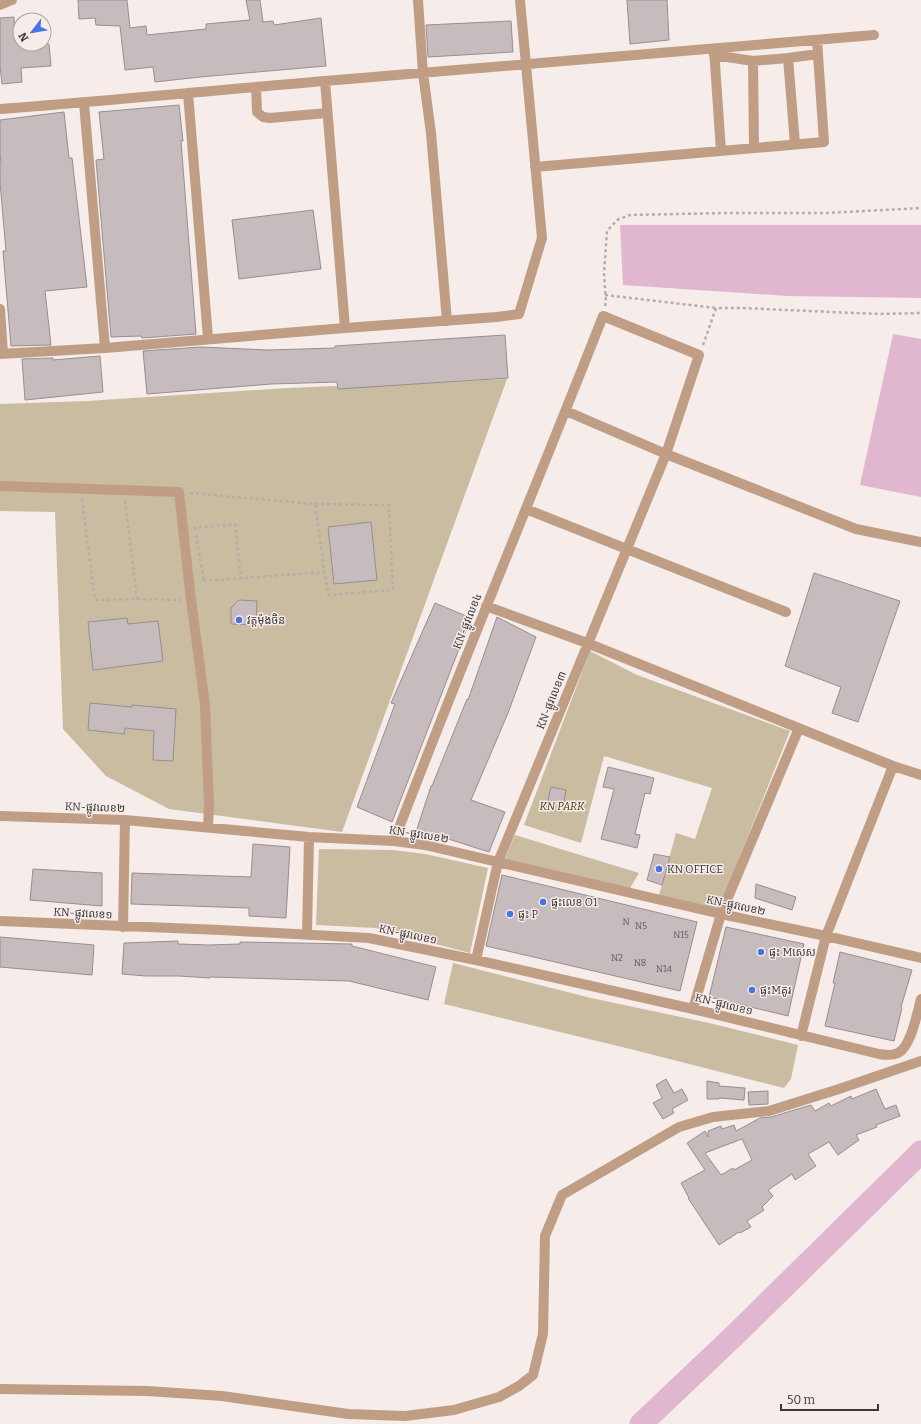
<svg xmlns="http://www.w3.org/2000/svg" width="921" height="1424" font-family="Bitter,'Noto Sans Khmer',serif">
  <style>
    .green { fill: #c9bca1 }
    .water { fill: #e1b7d0 }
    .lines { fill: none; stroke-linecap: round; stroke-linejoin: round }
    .river { stroke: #e1b7d0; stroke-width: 23 }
    .building { fill: #c6bcbe; stroke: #988e8f; fill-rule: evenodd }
    .path { stroke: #b5adab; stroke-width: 2.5; stroke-dasharray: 3 3; stroke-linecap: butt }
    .minor { stroke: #c09e85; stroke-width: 10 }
    .poi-dot { fill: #4972e5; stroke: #f6ece9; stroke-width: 1.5 }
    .labels { text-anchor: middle; stroke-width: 3; stroke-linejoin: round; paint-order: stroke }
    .number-label { font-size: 9px; fill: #5e5858 }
    .poi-label { font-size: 11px; fill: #3b3736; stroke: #f6ece9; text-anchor: start }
    .street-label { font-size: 11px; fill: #3b3736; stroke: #f6ece9 }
    .park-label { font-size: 11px; font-style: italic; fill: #4f3a06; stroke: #f6ece9 }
  </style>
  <rect width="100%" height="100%" fill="#f6ece9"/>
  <path class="green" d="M507 379 342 832 169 809 106 776 63 729 55 512 0 511V404L87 401 287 388Z
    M590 651 637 675 790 731 718 911 658 899 676 833 695 839 712 788 604 756 581 843 524 825Z
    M515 835 639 873 629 890 505 859Z
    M319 849 393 850 425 854 488 868 470 953 375 928 316 925Z
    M453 963 591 998 709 1023 798 1045 791 1079 784 1088 626 1048 444 1004Z"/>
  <path class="water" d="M620 225H921V298L788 296 623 285Z
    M893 334 921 339V497L860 485Z"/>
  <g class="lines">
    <path class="river" d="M641 1424 736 1334 921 1152"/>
  </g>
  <path class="building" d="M78 0H127L130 28 146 26 147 35 206 29V24L250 20 246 0H260L263 22 273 21 274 25 321 18 326 66 200 77 155 82 153 67 125 70 120 26 96 25 95 18 79 19Z
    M627 0H667L669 40 630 44Z
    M14 17 15 41H18V44H49L51 66 21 68 22 82 2 84 0 66V18Z
    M511 21 513 52 428 57 426 25Z
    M179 105 183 141H181L196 334 142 338 141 336 111 337 96 160 104 159 99 112Z
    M64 112 69 158H72L87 287 45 291 51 345 11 346 3 251H6L0 182V164H1L0 152V120Z
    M313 210 321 269 239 279 232 220Z
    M505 335 508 378 338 389 337 382 271 384 147 394 143 351 200 347 269 350 335 348V346Z
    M100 356 103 392 25 400 22 359 53 358V360Z
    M371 522 377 580 334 584 328 527Z
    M814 573 900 601 858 722 832 713 841 687 785 666Z
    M239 600 257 601 256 625 231 624V608Z
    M435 603 471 618 392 822 357 807 395 704 391 703Z
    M497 617 536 637 508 713 471 800 505 812 489 852 417 829 431 786H432L467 699 468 700Z
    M127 618 128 624 158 621 163 661 93 670 88 622Z
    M90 703 132 707V705L176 709 173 761 153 760 154 731 125 728 124 734 88 730Z
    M608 767 654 778 650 794 645 793 635 834 640 835 637 848 601 839 614 789 603 787Z
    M551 787 566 790 562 812 546 809Z
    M253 844 290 847 286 918 249 916V908L131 904 132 873 251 877Z
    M654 854 670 857 662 885 647 880Z
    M33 869 102 873V906L30 900Z
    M502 875 697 922 680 991 486 946Z
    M756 884 796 897 792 910 755 898Z
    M726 927 804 944 788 1016 709 997Z
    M0 937 94 945 92 975 0 967Z
    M178 941V944L209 945 240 944V942L352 944V946L436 967 428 1000 349 981 210 977V978L179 976H146L122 974 124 943Z
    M840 952 912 970 901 1007 902 1008 894 1041 825 1026 835 983H833Z
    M666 1079 674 1093 682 1089 688 1100 672 1109 674 1113 663 1119 653 1103 662 1098 656 1085Z
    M707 1081 719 1083V1086L745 1088 744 1100 719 1098V1099H707Z
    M876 1089 885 1109 896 1105 900 1116 876 1125 877 1127 856 1135 859 1140 838 1155 829 1142 808 1154 816 1166 795 1180 792 1174 768 1190 773 1196 762 1207 764 1210 747 1221 751 1227 740 1233 739 1232 719 1245 688 1198H689L681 1183 705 1170 687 1143 705 1131 708 1137V1131L721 1126 722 1129 734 1125 736 1131 760 1118 771 1117 811 1105 815 1111 829 1103 831 1106 851 1096 852 1099ZM742 1139 752 1160 734 1170 733 1168 721 1175 705 1153Z
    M768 1091V1104L749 1105 748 1092Z"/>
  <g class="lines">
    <path class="path" d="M605 295 716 308
      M605 306 606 302 604 274 607 231 617 220 630 215 725 213H827L921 208
      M703 345 716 308H741L878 314 921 313
      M190 493 315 504
      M82 499 95 600 137 599 181 600
      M125 501 137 599
      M315 504 389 505 393 590 328 595Z
      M196 530 195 528 235 524 241 578
      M196 535 204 581
      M203 581 325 572"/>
    <path class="minor" d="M418 0 423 73 431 133 447 321
      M0 5 12 0
      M714 49 721 151
      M714 55 753 61 788 58 795 144
      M788 58 818 54
      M753 61 754 148
      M325 81 345 328
      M256 87 257 112 263 117 270 118 327 113
      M188 93 208 338
      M84 103 105 348
      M0 109C108 101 216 90 325 81 508 65 691 51 874 35
      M535 167 824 142 817 40
      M0 309 3 354
      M0 354 105 348 345 328 497 317 519 314 542 238 520 0
      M566 411 666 454 856 529 921 542
      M0 486 179 492 191 600 205 705 209 805 208 827
      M526 509 786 612
      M486 606 587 643 893 766 921 775
      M0 816 125 820 309 837 394 841 425 845 721 914 826 936 921 958
      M394 841C461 665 534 492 603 316L699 355 666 454 498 862 476 960
      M0 921 221 930 369 938 476 960 693 1009 879 1054C885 1055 892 1056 898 1053 911 1047 917 1013 921 999
      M123 927 125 820
      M307 935 309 837
      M693 1009 721 914 799 728
      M801 1036 826 936 893 766
      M0 1389 147 1391 222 1396 348 1414 405 1416 454 1410 499 1397 519 1386 533 1375 543 1334 545 1236 562 1195 679 1127 713 1117 769 1111 839 1089 921 1061"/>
  </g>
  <g class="poi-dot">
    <circle cx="239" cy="620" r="4"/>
    <circle cx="659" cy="869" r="4"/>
    <circle cx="543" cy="902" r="4"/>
    <circle cx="510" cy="914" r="4"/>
    <circle cx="761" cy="952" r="4"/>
    <circle cx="752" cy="990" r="4"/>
  </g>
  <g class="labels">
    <g class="number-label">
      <text x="626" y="925">N</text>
      <text x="641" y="929">N5</text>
      <text x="681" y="938">N15</text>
      <text x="617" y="961">N2</text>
      <text x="640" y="966">N8</text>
      <text x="664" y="972">N14</text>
    </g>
    <g class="poi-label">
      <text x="247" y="624">វត្តម៉ុងចិន</text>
      <text x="667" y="873">KN OFFICE</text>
      <text x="551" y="906">ផ្ទះលេខ O1</text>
      <text x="518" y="918">ផ្ទះ P</text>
      <text x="769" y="956">ផ្ទះ Mសេស</text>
      <text x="760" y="994">ផ្ទះMគូរ</text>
    </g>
    <g class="street-label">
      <text transform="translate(467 621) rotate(-68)" y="4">KN-ផ្លូវលេខ៤</text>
      <text transform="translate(551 700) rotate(-68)" y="4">KN-ផ្លូវលេខ៣</text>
      <text transform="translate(95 807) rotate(2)" y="4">KN-ផ្លូវលេខ២</text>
      <text transform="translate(419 834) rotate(9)" y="4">KN-ផ្លូវលេខ២</text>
      <text transform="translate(736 905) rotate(12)" y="4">KN-ផ្លូវលេខ២</text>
      <text transform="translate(83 913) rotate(3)" y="4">KN-ផ្លូវលេខ១</text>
      <text transform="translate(408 934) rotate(12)" y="4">KN-ផ្លូវលេខ១</text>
      <text transform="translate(724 1004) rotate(14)" y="4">KN-ផ្លូវលេខ១</text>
    </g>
    <g class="park-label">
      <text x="562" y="810">KN PARK</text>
    </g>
  </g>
  <g transform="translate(32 32) rotate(239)"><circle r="19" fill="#f6ece9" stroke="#aba4a1"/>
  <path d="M0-3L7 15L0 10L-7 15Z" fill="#4972e5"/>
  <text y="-6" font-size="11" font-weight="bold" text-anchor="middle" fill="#3b3736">N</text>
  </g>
  <path d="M781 1404v6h97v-6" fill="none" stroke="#3b3736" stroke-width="2"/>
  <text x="787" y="1404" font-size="12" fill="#3b3736" stroke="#f6ece9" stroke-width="3" paint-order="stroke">50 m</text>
</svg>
